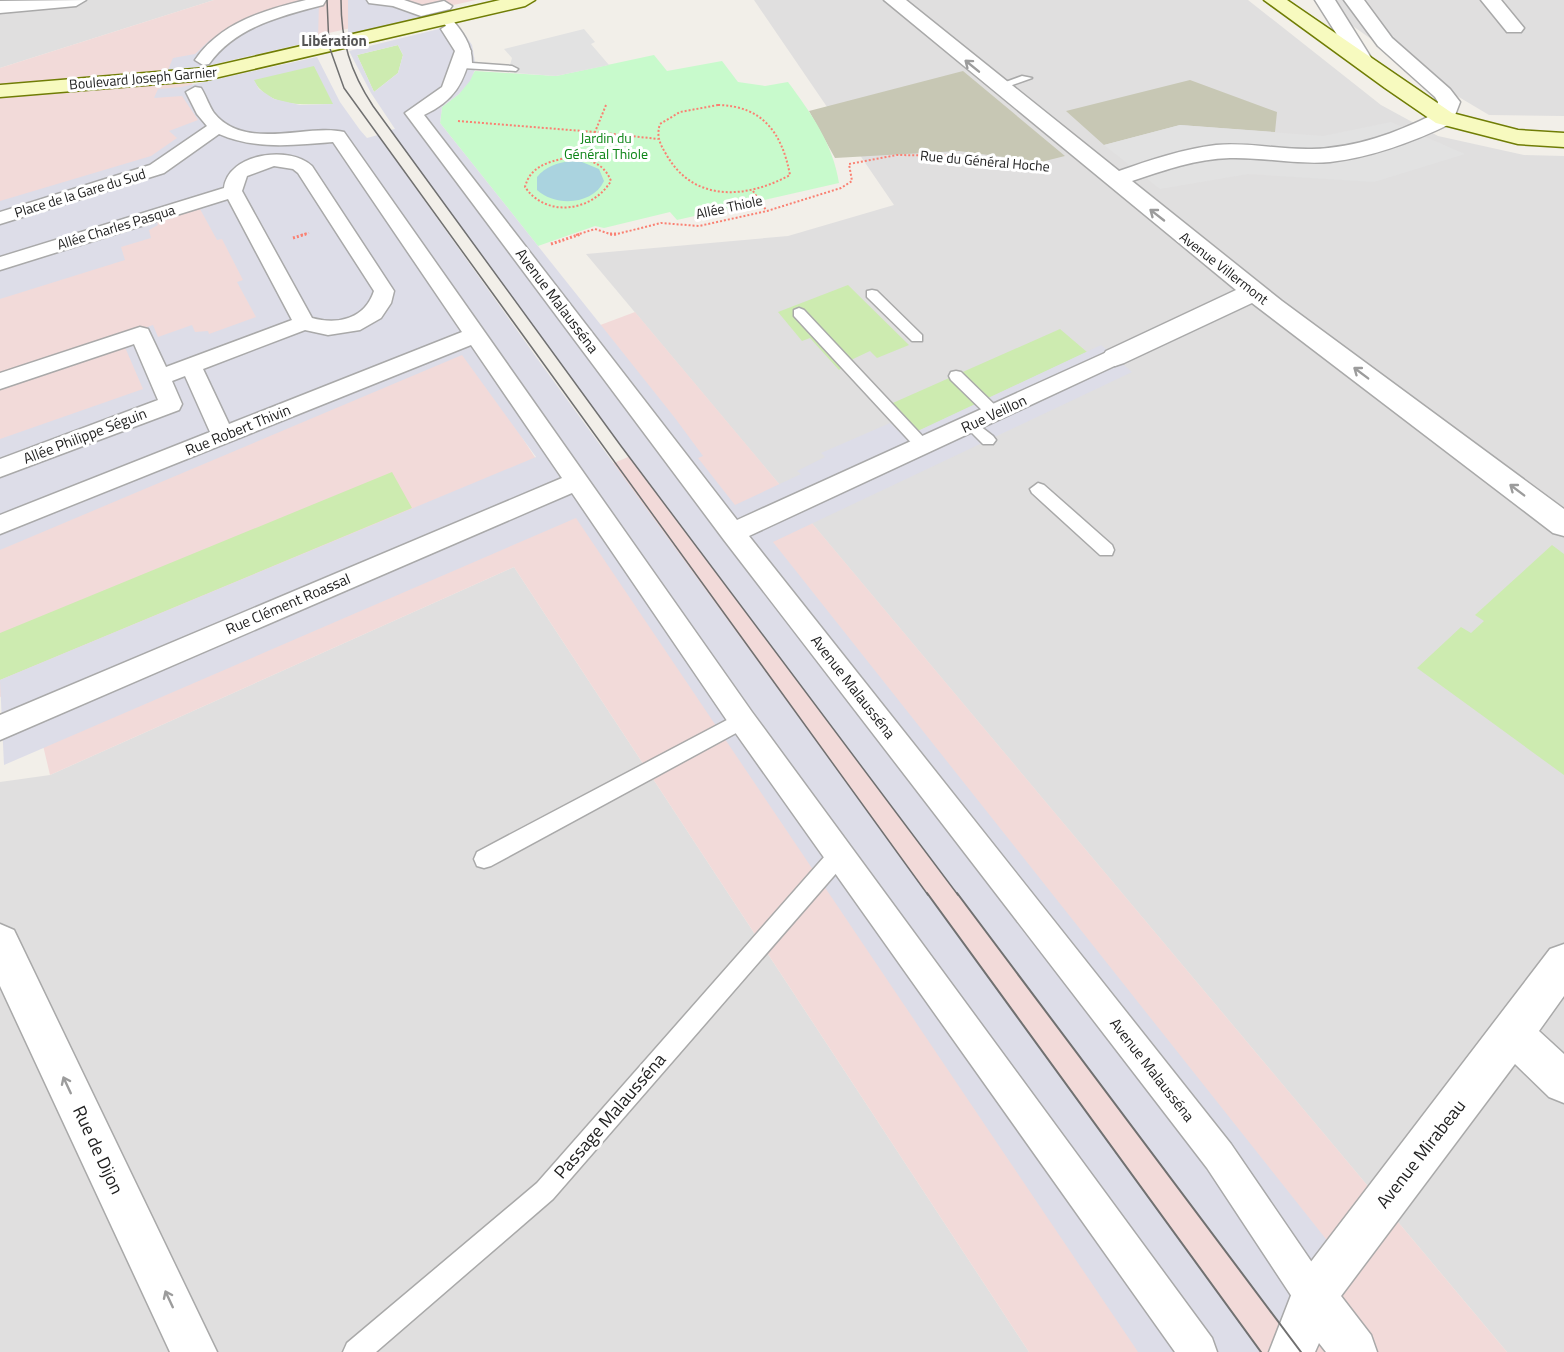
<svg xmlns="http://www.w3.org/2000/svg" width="1564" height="1352" font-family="'Titillium Web',sans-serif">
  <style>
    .residential { fill: #e0dfdf }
    .commercial { fill: #f2dad9 }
    .construction { fill: #c7c7b4 }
    .grass { fill: #cdebb0 }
    .park { fill: #c8facc }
    .parking { fill: #e2e2e2 }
    .plaza { fill: #dddde8; fill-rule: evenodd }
    .water { fill: #aad3df }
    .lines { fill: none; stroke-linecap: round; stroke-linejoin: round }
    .service-casing { stroke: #a9a9a9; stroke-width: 3 }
    .pedestrian-casing { stroke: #a9a9a9; stroke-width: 3 }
    .minor-casing { stroke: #a9a9a9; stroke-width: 3 }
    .secondary-casing { stroke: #707d05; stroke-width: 3 }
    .path-far1 { stroke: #fa8072; stroke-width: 2; stroke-dasharray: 2 2; stroke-linecap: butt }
    .path { stroke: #fa8072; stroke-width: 3; stroke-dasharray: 2 2; stroke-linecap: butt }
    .service { fill: #fff; fill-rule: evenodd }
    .pedestrian { fill: #fff; fill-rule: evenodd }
    .minor { fill: #fff; fill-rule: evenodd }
    .secondary { fill: #f7fabf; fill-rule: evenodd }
    .tram-far1 { stroke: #707070; stroke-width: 1.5 }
    .tram { stroke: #707070; stroke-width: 2 }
    .oneway { stroke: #9c9c9c }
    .labels { text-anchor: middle; stroke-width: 6; stroke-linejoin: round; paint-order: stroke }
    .far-street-label { font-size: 14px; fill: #222; stroke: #fff }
    .far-park-label { font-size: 14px; fill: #0c8416; stroke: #fff }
    .far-quarter-label { font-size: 15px; font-weight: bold; fill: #555; stroke: #fff }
    .street-label { font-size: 15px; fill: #222; stroke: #fff }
    .near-street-label { font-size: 18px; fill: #222; stroke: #fff }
  </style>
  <rect width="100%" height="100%" fill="#f2efe9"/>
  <path class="residential" d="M0 0H214L0 68Z
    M754 0H1248L1381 105 1438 136 1524 155 1564 156V1352H1507L586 254 788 236 894 205Z
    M1316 0H1564V116L1489 115 1422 75Z
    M514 567 1029 1352H0V782L50 775Z"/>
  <path class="commercial" d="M214 0H476L195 63 192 86 327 140 544 471 0 697V68Z
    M635 312 1507 1352H1029L514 567 50 775 33 703 674 438 587 330Z"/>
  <path class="construction" d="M963 71 1065 156 1041 162 959 151 835 158 809 111Z
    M1190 80 1277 112 1275 132 1180 125 1104 145 1066 111Z"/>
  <path class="grass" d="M398 45 403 55 398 73 374 92 357 55Z
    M314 65 334 104C306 104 268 109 253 79Z
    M848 285 909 345 877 358 870 351 851 360 839 370 810 338 802 341 778 312Z
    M1060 329 1087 352 912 434 886 406Z
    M392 472 412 508 0 680V633Z
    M1552 545 1564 554V775L1417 668 1461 627 1471 633 1484 621 1475 615Z"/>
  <path class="park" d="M654 55 667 71 722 61 738 82 765 86 788 82C811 113 833 144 839 183L677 220 670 212 604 228 595 226 538 246 440 123 442 107 459 94 475 71 556 76Z"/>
  <path class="parking" d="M584 29 595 42 591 44 609 65 556 76 514 73 510 65 512 58 504 49Z
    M1391 122 1465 154 1374 182 1248 174 1160 189 1104 145 1180 125 1323 136Z"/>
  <path class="plaza" d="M311 0H327L319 2 318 40 198 68 167 72 173 58 195 54 210 40 236 25Z
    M348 0H398L431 7 435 14 348 34Z
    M447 27 458 28 464 33 472 45 475 62 478 63 470 81 459 94 442 107 440 123 675 418 703 456 698 458 735 505 801 474 797 471 825 457 821 453 890 423 905 437 1101 345 1132 372 773 542 1341 1258 1295 1344 621 446 390 130 395 129 371 93 349 51ZM398 45 403 55 398 73 374 92 357 55Z
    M317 57 340 102 360 130 367 138 378 135 387 148 539 361 1261 1352H1138L576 518 4 765 0 680 536 457 462 355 0 550V439L143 389 124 345 0 377 153 325 158 337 192 325 195 332 208 331 209 334 256 317 237 282 243 280 222 239 217 240 200 209 157 222 158 225 149 230 151 238 121 247 125 260 0 299V201L151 156 177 138 169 131 198 120 182 96 154 98 158 89 181 87ZM314 66 333 104 300 105 274 99 259 89 254 80Z"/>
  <path class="water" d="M571 161 582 162 599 169 604 181C593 205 555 207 537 190V177C546 166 557 163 571 161Z"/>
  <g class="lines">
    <g class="service-casing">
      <path id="service" d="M442 17H450C462 31 472 44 472 63L512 66 518 69 516 71 462 68 456 40 441 19Z
        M1022 76 1032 78 998 90 992 87Z
        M872 290 877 291 922 335V341H912L867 297V291Z
        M799 308 804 310 928 442 931 446 928 450H918L794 316V310Z
        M956 371 961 372 1000 410 1003 414 1000 418H990L951 380 949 376 951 372Z
        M971 419 993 436 996 440 993 444H983L963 424Z
        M1038 483 1044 485 1112 545 1114 550 1112 555H1100L1032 493 1030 489Z
        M742 712 749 714 751 720 749 726 491 866 484 868 477 866 474 859 477 852Z
        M839 846 846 848 849 855 846 862 553 1199 376 1352H343L347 1343 537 1183 832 848Z"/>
    </g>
    <g class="pedestrian-casing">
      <path id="pedestrian" d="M306 0H326L323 5C281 16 235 27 209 64L203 65 195 60C220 23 264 10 306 0Z
        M367 0H404L422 6 444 1 452 6 450 9 421 16 393 6 369 3Z
        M449 24 455 26 471 51C465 82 454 101 424 115L737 520 1107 352 1115 350 1123 352 1126 357 1123 362 749 536 1231 1144 1326 1283 1332 1296 1326 1309 1313 1315 1300 1309 1207 1168 724 540 405 113 442 87 455 51 441 29Z
        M195 87 201 88C206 96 209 106 214 113 245 152 308 123 344 132L752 712 1212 1338 1217 1352H1175L732 728 572 493 0 740V715L562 478 471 345 0 534V515L210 432 185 376 172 381 182 404 179 410 0 477V459L158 400 134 344 0 389V373L140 327 148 329 166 367 292 320 228 199 0 270V257L224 188C228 153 290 145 312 166L394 291 391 303 381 318 360 330 328 335 305 330 203 369 229 424 462 332 333 142C296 145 254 150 219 134L164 173 0 224V212L150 165 207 126 197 114 186 92ZM274 166 293 169 298 173 374 291C365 319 338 325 312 318L242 191 247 176Z"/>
    </g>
    <g class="minor-casing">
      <path id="minor" d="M86 0 76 6 0 13V1Z
        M884 0H906L1119 171C1150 160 1183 149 1216 145 1248 142 1280 150 1312 149 1356 148 1396 133 1434 114L1438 102 1435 97 1378 46 1344 0H1364L1392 38 1450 89 1460 102 1452 123C1413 142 1373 157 1330 162 1297 165 1263 157 1230 158 1196 159 1164 170 1132 181L1282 301 1564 509V536L1553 533 1252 303 1124 363 1115 366 1106 363 1102 357 1106 351 1236 290Z
        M1315 0H1335L1375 64 1372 68H1358Z
        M1481 0H1501L1524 28 1521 32H1507Z
        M0 924 14 930 217 1352H170L0 986Z
        M1564 944V996L1539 1031 1564 1054V1103L1549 1097 1515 1064 1341 1296 1371 1335 1377 1352H1326L1319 1343 1315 1352H1269L1297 1280 1550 949Z"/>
    </g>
    <g class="secondary-casing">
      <path id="secondary" d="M500 0H535L525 6 206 80 0 97V85L206 68Z
        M1264 0H1287L1452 113 1518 130 1564 133V147L1518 144 1436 123 1385 88Z"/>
    </g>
    <path class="path-far1" d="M606 105 595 132 658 139
      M718 105C763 106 782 133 790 175 748 198 694 204 666 154 660 144 656 136 660 124L680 112Z
      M458 121 595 132 566 158
      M566 158C586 158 603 161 611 181 592 212 546 218 525 187 530 167 547 162 566 158Z
      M753 191 766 210
      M301 235 309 233
      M576 235 595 229 613 235 661 223 699 226 767 211 841 188 852 181 849 164 897 155 959 156 1050 167"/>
    <path class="path" d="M610 234H618
      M293 238 306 234
      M551 244 581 234"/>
    <use href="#service" class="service"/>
    <use href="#pedestrian" class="pedestrian"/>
    <use href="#minor" class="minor"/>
    <use href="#secondary" class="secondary"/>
    <path class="tram-far1" d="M327 0 329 46 344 88 928 895
      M341 0C341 41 350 71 373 106L621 446 958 895"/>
    <path class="tram" d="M927 893 1261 1352
      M957 893 1301 1352"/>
  </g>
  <defs><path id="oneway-shaft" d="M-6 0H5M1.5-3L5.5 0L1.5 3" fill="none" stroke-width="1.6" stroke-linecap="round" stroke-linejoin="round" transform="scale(1.5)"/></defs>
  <g class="oneway">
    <use href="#oneway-shaft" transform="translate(972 66) rotate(-141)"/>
    <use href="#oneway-shaft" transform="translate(1157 215) rotate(-142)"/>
    <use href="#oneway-shaft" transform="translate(1361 373) rotate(-143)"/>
    <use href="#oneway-shaft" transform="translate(1517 490) rotate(-143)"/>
    <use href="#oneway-shaft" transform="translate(67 1085) rotate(-115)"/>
    <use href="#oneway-shaft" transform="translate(169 1299) rotate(-115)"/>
  </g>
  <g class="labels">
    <g class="far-street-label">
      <text transform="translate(143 78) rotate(-5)" y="5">Boulevard Joseph Garnier</text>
      <text transform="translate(985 161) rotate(5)" y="5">Rue du Général Hoche</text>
      <text transform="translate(80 193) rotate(-17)" y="5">Place de la Gare du Sud</text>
      <text transform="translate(729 207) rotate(-12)" y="5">Allée Thiole</text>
      <text transform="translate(116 227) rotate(-17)" y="5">Allée Charles Pasqua</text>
      <text transform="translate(1224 268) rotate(38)" y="5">Avenue Villermont</text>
    </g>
    <g class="far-park-label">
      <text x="606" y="143">Jardin du<tspan x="606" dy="16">Général Thiole</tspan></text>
    </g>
    <g class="far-quarter-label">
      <text x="334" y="46">Libération</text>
    </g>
    <g class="street-label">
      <text transform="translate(557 301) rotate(53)" y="5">Avenue Malausséna</text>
      <text transform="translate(994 414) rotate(-25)" y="5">Rue Veillon</text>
      <text transform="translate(238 430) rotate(-22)" y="5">Rue Robert Thivin</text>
      <text transform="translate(85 436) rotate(-21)" y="5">Allée Philippe Séguin</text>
      <text transform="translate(288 604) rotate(-23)" y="5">Rue Clément Roassal</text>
      <text transform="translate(853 687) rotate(52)" y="5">Avenue Malausséna</text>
      <text transform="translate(1152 1070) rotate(52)" y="5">Avenue Malausséna</text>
    </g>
    <g class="near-street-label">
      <text transform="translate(610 1116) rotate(-49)" y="6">Passage Malausséna</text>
      <text transform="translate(98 1150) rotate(65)" y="6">Rue de Dijon</text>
      <text transform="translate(1421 1154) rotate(-52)" y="6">Avenue Mirabeau</text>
    </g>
  </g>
</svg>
